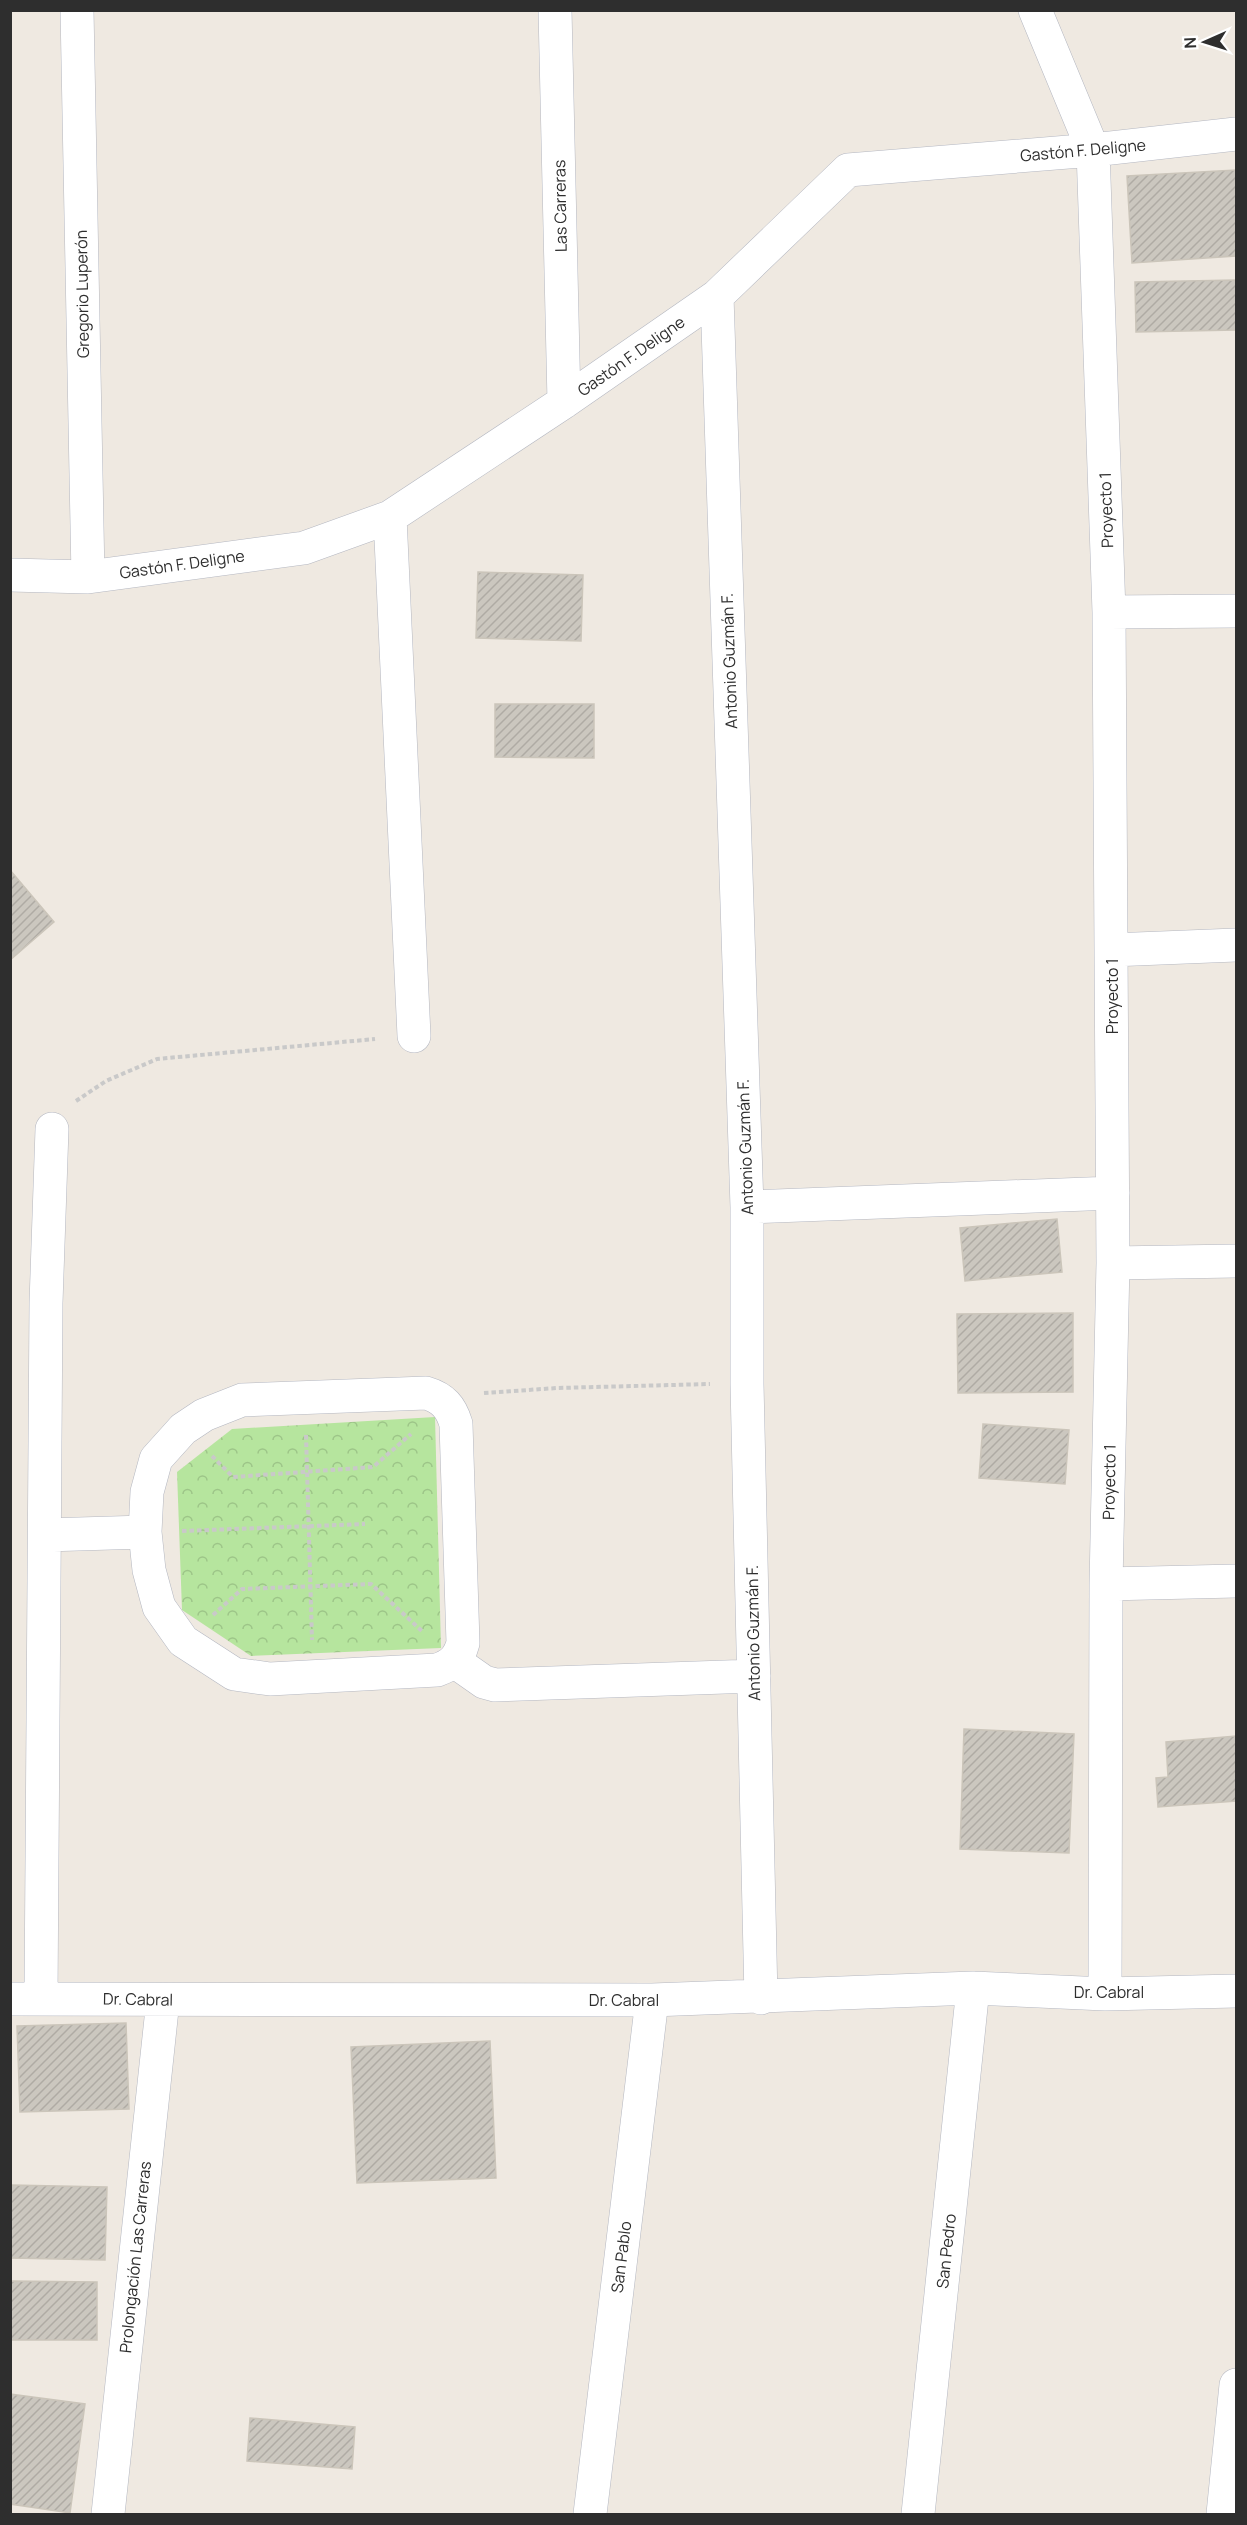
<svg xmlns="http://www.w3.org/2000/svg" width="1247" height="2525" font-family="Manrope,sans-serif">
  <style>
    .park { fill: url(#park-crowns) }
    .building { fill: url(#building-hatch); stroke: #cbc5ba; stroke-width: 1.5 }
    .lines { fill: none; stroke-linecap: round; stroke-linejoin: round }
    .minor-casing { stroke: #b4b7c1; stroke-width: 34 }
    .path { stroke: #c9c9c9; stroke-width: 4; stroke-dasharray: 4.5 3; stroke-linecap: butt }
    .minor { stroke: #fff; stroke-width: 33 }
    .labels { text-anchor: middle; stroke-width: 4.5; stroke-linejoin: round; paint-order: stroke }
    .street-label { font-size: 16px; fill: #2e2e2e; stroke: #fff }
  </style>
  <defs>
    <pattern id="park-crowns" width="20" height="18" patternUnits="userSpaceOnUse" patternTransform="scale(1.5)"><rect width="20" height="18" fill="#b6e59e"/><path d="M2 6a3 3 0 1 1 6 0M12 15a3 3 0 1 1 6 0" fill="none" stroke="#9dc588"/></pattern>
    <pattern id="building-hatch" width="6" height="6" patternUnits="userSpaceOnUse" patternTransform="scale(1.5)"><rect width="6" height="6" fill="#cbc7bf"/><path d="M-1 1l2-2M0 6l6-6M5 7l2-2" fill="none" stroke="#afaba4"/></pattern>
  </defs>
  <rect width="100%" height="100%" fill="#efe9e1"/>
  <path class="park" d="M435 1417 441 1648 251 1656 182 1610 177 1472 232 1429Z"/>
  <path class="building" d="M1236 170V256L1132 263 1127 176Z
    M1236 280V330L1136 332 1135 282Z
    M478 572 583 575 581 641 476 638Z
    M495 704H594V758L495 757Z
    M10 870 54 922 10 960Z
    M1057 1219 1062 1272 965 1281 960 1228Z
    M1073 1313V1392L958 1393 957 1314Z
    M983 1424 1069 1430 1065 1484 979 1478Z
    M964 1729 1074 1734 1069 1853 960 1849Z
    M1236 1736V1801L1158 1807 1156 1778 1168 1777 1166 1742Z
    M126 2023 129 2109 20 2112 17 2026Z
    M490 2041 496 2178 357 2183 351 2047Z
    M10 2185 107 2187 105 2260 10 2258Z
    M10 2281 97 2282V2340H10Z
    M10 2394 85 2404 70 2513 10 2504Z
    M250 2418 355 2427 352 2469 247 2461Z"/>
  <g class="lines">
    <g class="minor-casing">
      <path id="minor" d="M77 10 88 577
        M555 10 564 402
        M1035 10 1093 150 1109 612 1111 950 1113 1263 1106 1584 1105 1994
        M717 296 747 1207V1384L761 1998
        M390 517 414 1036
        M10 575 88 577 304 548 390 517 564 402 717 296 848 170 1093 150 1236 134
        M1109 612 1236 611
        M1111 950 1236 945
        M747 1207 1113 1193
        M1113 1263 1236 1261
        M426 1393C443 1398 451 1407 456 1424L463 1643C459 1658 452 1665 437 1670L270 1679 234 1674 183 1641 159 1607 149 1570 145 1532 147 1492 156 1459 183 1429 204 1415 242 1400Z
        M45 1535 145 1532
        M1106 1584 1236 1581
        M454 1661 484 1682 495 1685 754 1676
        M41 1998 46 1303 52 1129
        M10 1999 652 2000 973 1988 1105 1994 1236 1991
        M108 2514 163 2000
        M590 2514 652 2000
        M918 2514 973 1988
        M1223 2514 1236 2385"/>
    </g>
    <path class="path" d="M76 1101 106 1081 157 1059 375 1039
      M484 1393 557 1388 710 1384
      M306 1435 312 1640
      M212 1456 233 1477 373 1467 411 1434
      M182 1531 365 1524
      M213 1615 242 1589 371 1584 423 1632"/>
    <use href="#minor" class="minor"/>
  </g>
  <g class="labels">
    <g class="street-label">
      <text transform="translate(1083 150) rotate(-5)" y="6">Gastón F. Deligne</text>
      <text transform="translate(560 206) rotate(-91)" y="6">Las Carreras</text>
      <text transform="translate(82 294) rotate(-91)" y="6">Gregorio Luperón</text>
      <text transform="translate(631 356) rotate(-35)" y="6">Gastón F. Deligne</text>
      <text transform="translate(1106 510) rotate(-92)" y="6">Proyecto 1</text>
      <text transform="translate(182 564) rotate(-8)" y="6">Gastón F. Deligne</text>
      <text transform="translate(729 661) rotate(-92)" y="6">Antonio Guzmán F.</text>
      <text transform="translate(1112 996) rotate(-90)" y="6">Proyecto 1</text>
      <text transform="translate(745 1147) rotate(-92)" y="6">Antonio Guzmán F.</text>
      <text transform="translate(1109 1482) rotate(-89)" y="6">Proyecto 1</text>
      <text transform="translate(753 1633) rotate(-91)" y="6">Antonio Guzmán F.</text>
      <text x="1109" y="1998">Dr. Cabral</text>
      <text transform="translate(138 1999) rotate(1)" y="6">Dr. Cabral</text>
      <text x="624" y="2006">Dr. Cabral</text>
      <text transform="translate(946 2251) rotate(-84)" y="6">San Pedro</text>
      <text transform="translate(135 2257) rotate(-84)" y="6">Prolongación Las Carreras</text>
      <text transform="translate(621 2257) rotate(-83)" y="6">San Pablo</text>
    </g>
  </g>
  <rect width="1247" height="2525" fill="none" stroke="#2e2e2e" stroke-width="24"/>
  <g transform="translate(1205 42) rotate(267)" stroke="#ffffff" stroke-width="4.5" paint-order="stroke">
  <path d="M0-4.5L10 22L0 15L-10 22Z" fill="#2e2e2e"/>
  <text y="-9" font-size="16" font-weight="bold" text-anchor="middle" fill="#2e2e2e">N</text>
  </g>
</svg>
